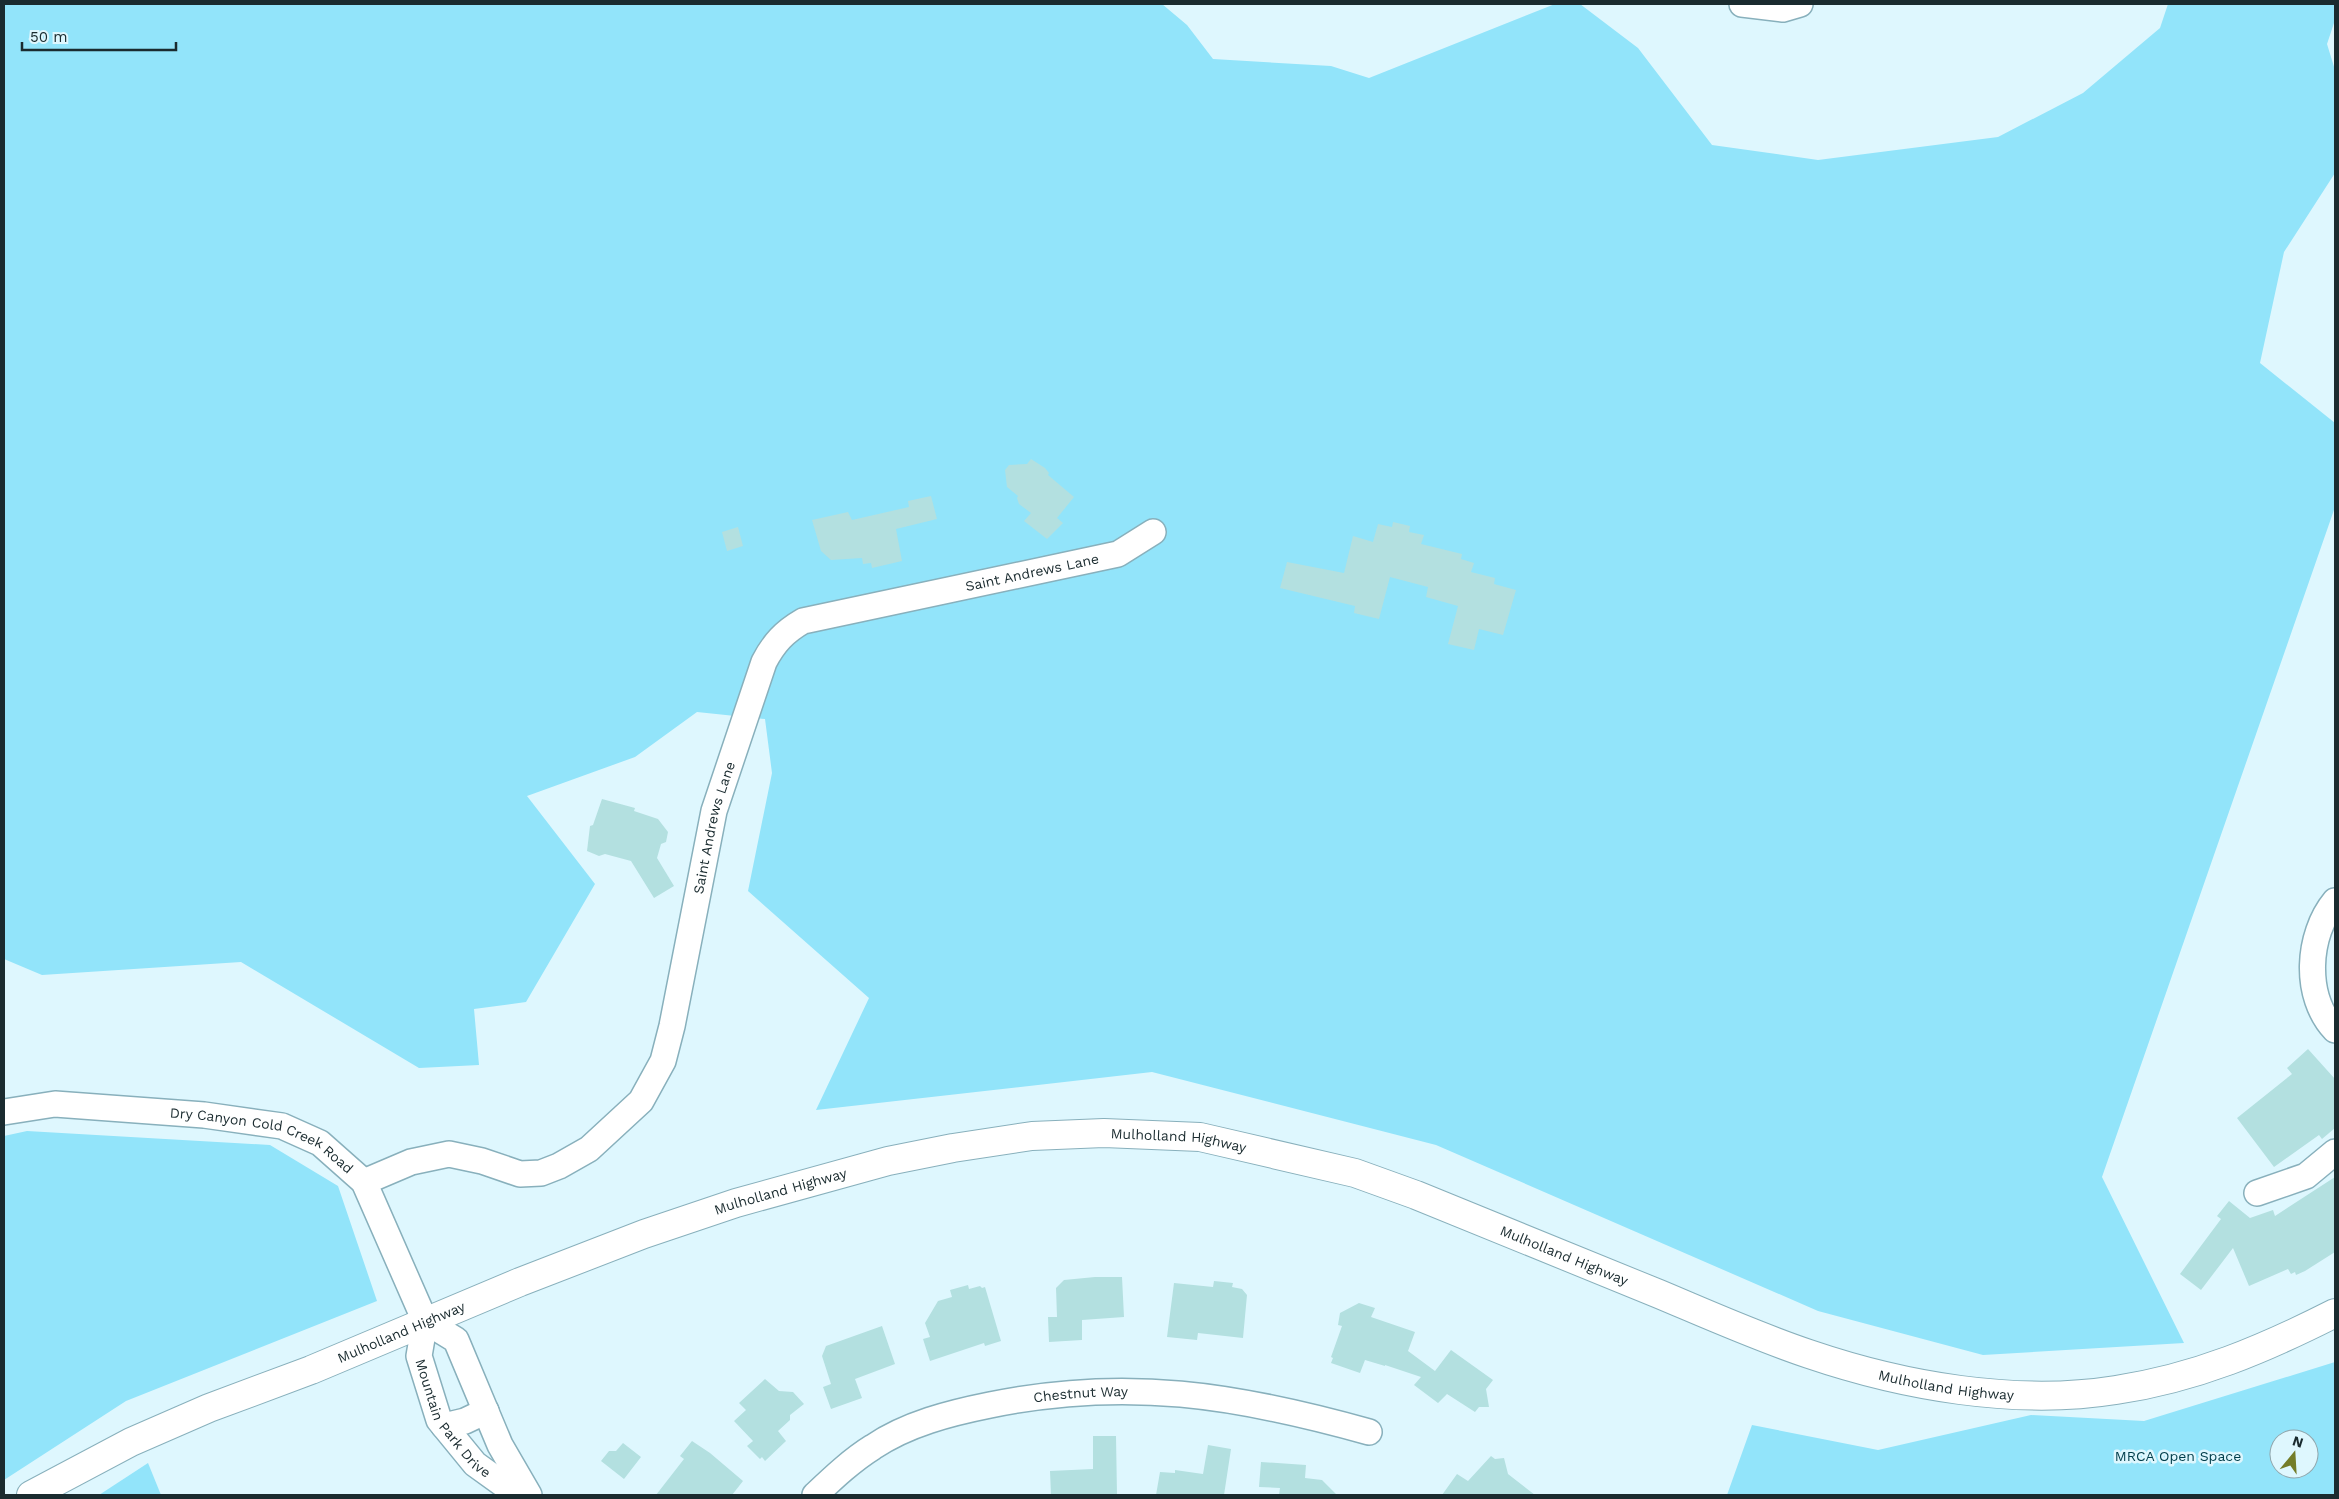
<svg xmlns="http://www.w3.org/2000/svg" width="2339" height="1499" font-family="'Work Sans',sans-serif">
<style>
.green{fill:#92e4fa;fill-rule:evenodd}
.building{fill:#b3e0e0}
.lines{fill:none;stroke-linecap:round;stroke-linejoin:round}
.minor-casing{stroke:#88b0bc;stroke-width:28}
.major-casing{stroke:#88b0bc;stroke-width:30}
.minor{stroke:#fff;stroke-width:25}
.major{stroke:#fff;stroke-width:28}
.labels{text-anchor:middle;stroke-width:5;stroke-linejoin:round;paint-order:stroke}
.street-label{font-size:14px;fill:#1a2b2f;stroke:#def7fe}
.park-label{font-size:14px;fill:#003d4a;stroke:#def7fe}
</style>
<rect width="100%" height="100%" fill="#def7fe"/>
<!-- green -->
<g class="green">
<polygon points="4,4 1162,4 1187,25 1213,59 1331,66 1369,78 1555,4 1580,4 1638,48 1712,145 1818,160 1998,137 2083,93 2160,28 2168,4 2335,4 2335,20 2327,44 2335,70 2335,173 2284,252 2260,363 2335,423 2335,507 2102,1177 2184,1343 1983,1355 1818,1311 1436,1145 1152,1072 816,1110 869,998 748,891 772,773 765,719 697,712 635,757 527,796 595,884 526,1002 474,1009 479,1065 419,1068 241,962 42,975 4,959"/>
<polygon points="27,1131 270,1145 338,1186 377,1301 126,1401 4,1480 4,1136"/>
<path d="M2335 1362V1495H1727L1752 1425 1878 1450 2031 1415 2144 1421ZM2279 1439H2309V1469H2279Z"/>
<polygon points="148,1463 161,1495 99,1495"/>
</g>
<!-- building -->
<g class="building">
<polygon points="1031,459 1045,468 1049,473 1048,475 1074,497 1057,518 1063,523 1047,539 1024,521 1031,513 1019,504 1017,498 1018,496 1007,487 1005,470 1009,465 1027,464"/>
<polygon points="931,496 937,519 896,529 902,561 872,568 871,563 863,564 862,558 831,560 821,551 812,520 848,512 852,520 909,507 908,501"/>
<polygon points="1393,522 1410,526 1409,532 1424,535 1421,544 1462,554 1461,559 1474,563 1471,572 1495,578 1494,584 1516,590 1503,635 1479,629 1474,650 1448,644 1458,606 1426,597 1428,587 1390,577 1379,619 1354,613 1355,606 1280,588 1287,562 1344,573 1353,536 1373,542 1378,524 1392,527"/>
<polygon points="738,527 743,546 727,551 722,532"/>
<polygon points="602,799 635,808 634,811 658,819 668,832 666,842 661,844 657,858 674,886 654,898 631,861 605,854 599,856 587,851 590,826 593,825"/>
<polygon points="2308,1049 2335,1079 2335,1128 2322,1139 2319,1135 2274,1167 2237,1118 2292,1074 2287,1068"/>
<polygon points="2335,1177 2335,1252 2305,1271 2296,1275 2295,1272 2291,1274 2288,1269 2249,1286 2233,1248 2201,1290 2180,1274 2221,1219 2217,1216 2229,1201 2250,1218 2273,1210 2275,1216"/>
<polygon points="1095,1277 1122,1277 1124,1317 1082,1320 1082,1340 1049,1342 1048,1317 1057,1317 1056,1288 1064,1280"/>
<polygon points="1214,1281 1233,1283 1232,1287 1242,1289 1247,1295 1243,1338 1198,1333 1197,1340 1167,1337 1174,1283 1213,1287"/>
<polygon points="968,1285 969,1289 980,1286 982,1288 985,1287 1001,1341 985,1346 984,1343 930,1361 923,1339 930,1337 925,1323 938,1301 952,1297 950,1290"/>
<polygon points="1359,1303 1375,1308 1371,1317 1415,1332 1408,1351 1435,1371 1451,1350 1493,1380 1486,1389 1489,1407 1479,1407 1475,1412 1447,1394 1438,1403 1414,1385 1421,1377 1385,1365 1385,1366 1365,1360 1360,1373 1331,1363 1333,1358 1331,1357 1342,1326 1338,1325 1340,1313"/>
<polygon points="882,1326 895,1364 855,1379 862,1398 831,1409 823,1387 831,1384 822,1356 826,1346"/>
<polygon points="765,1379 779,1391 793,1392 804,1404 790,1415 790,1420 778,1431 786,1441 765,1461 762,1457 760,1459 747,1446 753,1441 734,1421 746,1410 739,1403"/>
<polygon points="1093,1436 1116,1436 1117,1495 1051,1495 1050,1471 1093,1469"/>
<polygon points="692,1441 710,1453 743,1481 732,1495 656,1495 684,1459 680,1456"/>
<polygon points="623,1443 641,1457 624,1479 601,1461 609,1451 616,1451"/>
<polygon points="1208,1445 1231,1449 1224,1495 1156,1495 1160,1472 1175,1473 1175,1470 1203,1474"/>
<polygon points="1491,1456 1495,1459 1504,1458 1508,1474 1535,1495 1442,1495 1457,1474 1468,1481"/>
<polygon points="1261,1462 1306,1465 1305,1478 1322,1480 1337,1495 1279,1495 1280,1488 1259,1487"/>
</g>
<g class="lines">
<defs>
<g id="minor">
<polyline points="1742,4 1783,9 1800,4"/>
<path d="M2335 901C2307 935 2303 996 2335 1030"/>
<path id="s1" d="M4 1112 55 1104 204 1115 282 1126 320 1143 364 1182 425 1321"/>
<path id="s2" d="M364 1182 411 1162 449 1154 482 1161 520 1174 541 1173 559 1166 589 1149 641 1101 663 1061 672 1026 714 811 764 662C774 643 784 632 803 621L1118 554 1153 532"/>
<polyline points="2257,1193 2306,1176 2335,1152"/>
<path id="s3" d="M425 1321 419 1356 439 1420 475 1464 518 1495"/>
<polyline points="425,1321 456,1340 500,1445 529,1495"/>
<polyline points="444,1426 465,1421 486,1411"/>
<path id="s4" d="M815 1495C833 1478 852 1460 873 1447 907 1424 950 1413 990 1405 1126 1377 1237 1395 1369 1432"/>
</g>
<g id="major">
<path id="s5" d="M31 1495 131 1442 209 1408 311 1370 520 1282 644 1234 736 1203 888 1161 953 1148 1032 1136 1104 1133 1200 1137 1355 1173 1416 1195C1497 1228 1578 1261 1659 1294 1709 1315 1758 1337 1809 1354 1903 1386 2016 1406 2116 1390 2196 1378 2264 1349 2335 1313"/>
</g>
</defs>
<!-- minor casing -->
<use href="#minor" class="minor-casing"/>
<!-- major casing -->
<use href="#major" class="major-casing"/>
<!-- minor -->
<use href="#minor" class="minor"/>
<!-- major -->
<use href="#major" class="major"/>
</g>
<g class="labels">
<!-- street labels -->
<g class="street-label">
<text dy="5" stroke="none"><textPath href="#s2" startOffset="1059">Saint Andrews Lane</textPath></text>
<text dy="5" stroke="none"><textPath href="#s2" startOffset="594">Saint Andrews Lane</textPath></text>
<text dy="5" stroke="none"><textPath href="#s5" startOffset="1215">Mulholland Highway</textPath></text>
<text dy="5" stroke="none"><textPath href="#s1" startOffset="265">Dry Canyon Cold Creek Road</textPath></text>
<text dy="5" stroke="none"><textPath href="#s5" startOffset="810">Mulholland Highway</textPath></text>
<text dy="5" stroke="none"><textPath href="#s5" startOffset="1620">Mulholland Highway</textPath></text>
<text dy="5" stroke="none"><textPath href="#s5" startOffset="405">Mulholland Highway</textPath></text>
<text dy="5" stroke="none"><textPath href="#s5" startOffset="2025">Mulholland Highway</textPath></text>
<text dy="5" stroke="none"><textPath href="#s4" startOffset="292">Chestnut Way</textPath></text>
<text dy="5" stroke="none"><textPath href="#s3" startOffset="108">Mountain Park Drive</textPath></text>
</g>
<!-- park labels -->
<g class="park-label">
<text x="2178" y="1461">MRCA Open Space</text>
</g>
</g>
<!-- border -->
<rect width="2339" height="1499" fill="none" stroke="#1a2b2f" stroke-width="10"/>
<!-- north arrow -->
<g transform="translate(2294 1454) rotate(18)"><circle r="24" fill="#def7fe" stroke="#90a5ab"/>
<path d="M0-4L9 19L0 12L-9 19Z" fill="#747d29"/>
<text y="-8" font-size="14" font-weight="bold" text-anchor="middle" fill="#1a2b2f">N</text>
</g>
<!-- scale -->
<path d="M22 42v8h154v-8" fill="none" stroke="#1a2b2f" stroke-width="2.5"/>
<text x="30" y="42" font-size="15" fill="#1a2b2f" stroke="#def7fe" stroke-width="4" paint-order="stroke">50 m</text>
</svg>
